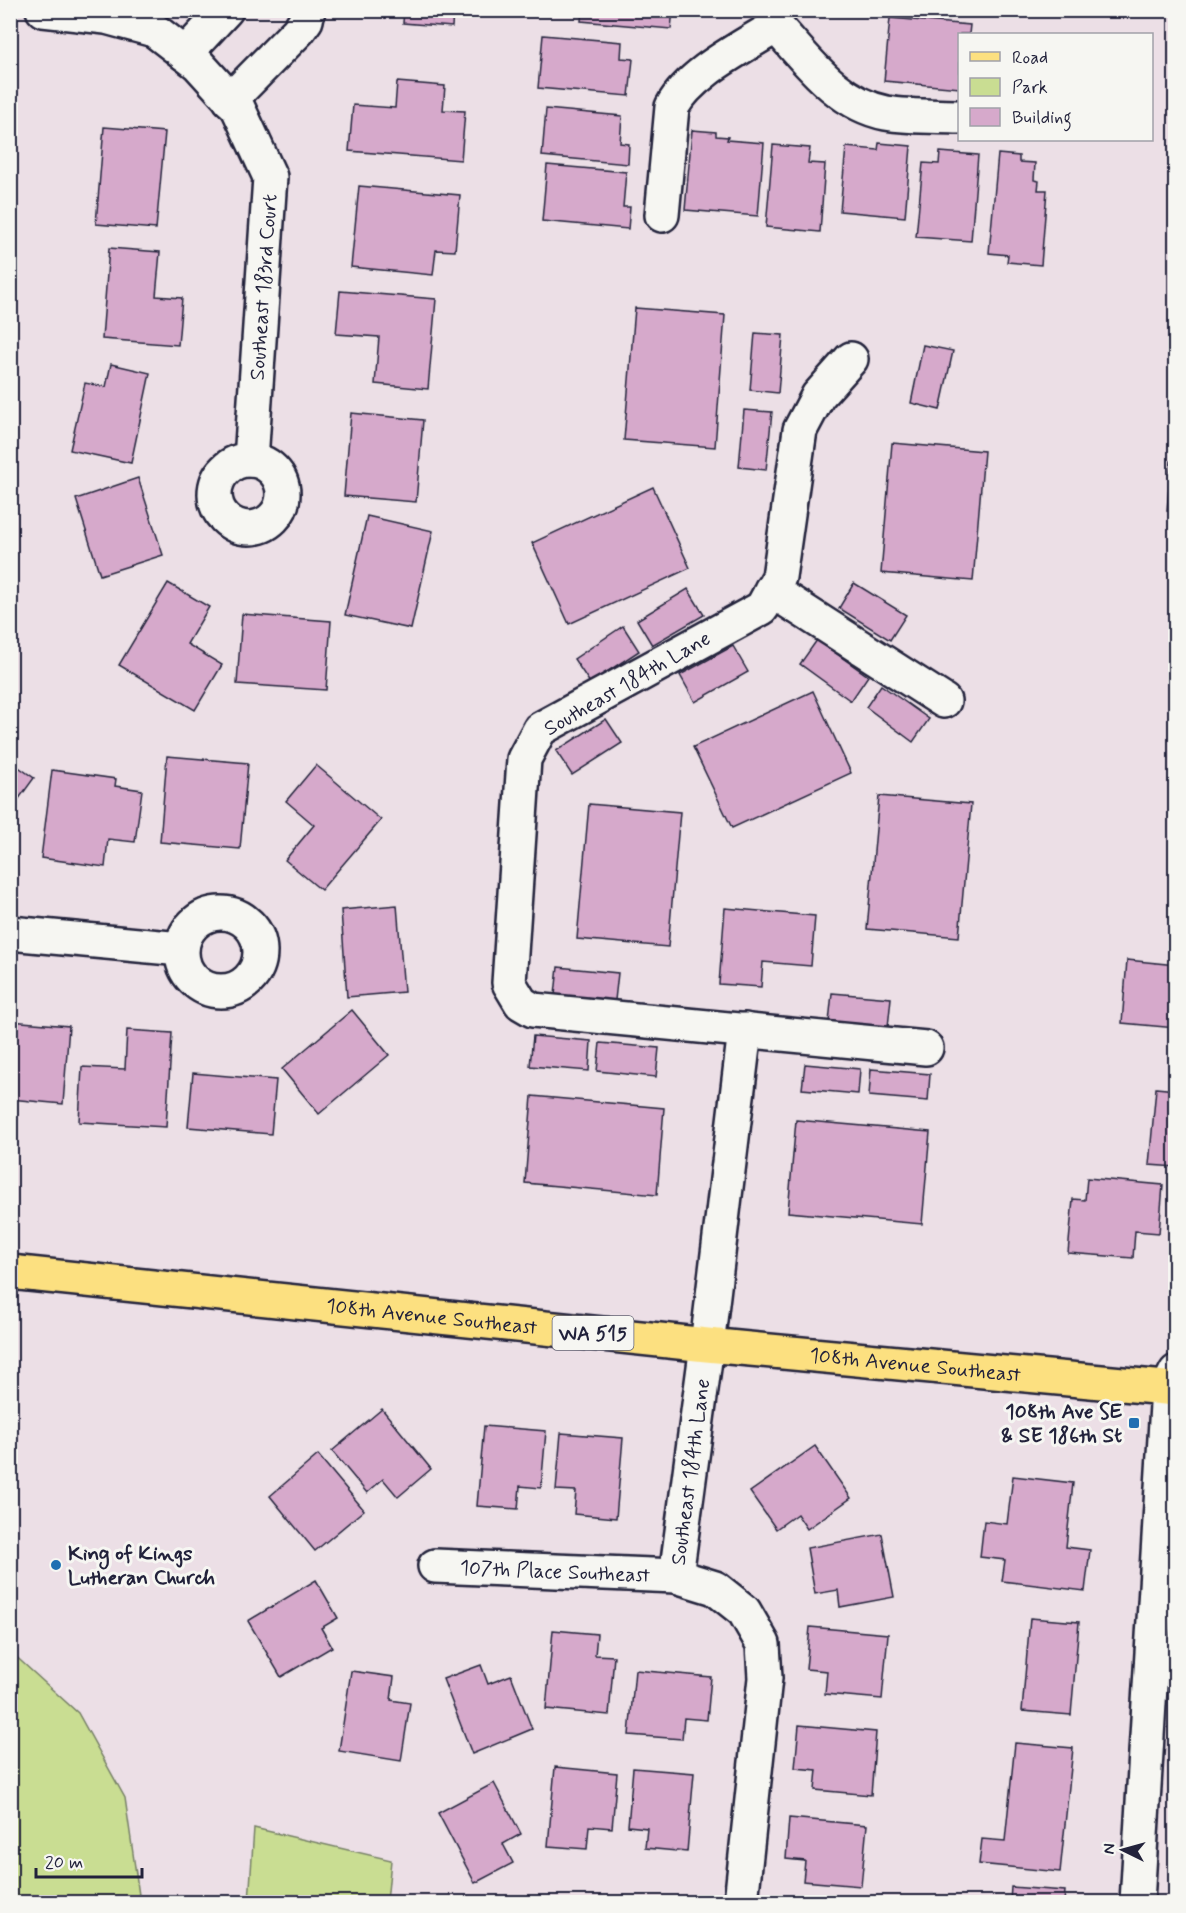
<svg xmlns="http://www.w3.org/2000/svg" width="1186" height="1913" font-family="Mynerve,sans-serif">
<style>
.green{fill:#c9dd92;stroke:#768066;stroke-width:1.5}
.building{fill:#d6a9cb;stroke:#22223b;stroke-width:1.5}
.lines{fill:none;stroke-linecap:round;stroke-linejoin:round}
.minor-casing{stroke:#22223b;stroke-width:38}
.major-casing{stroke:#22223b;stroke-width:38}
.minor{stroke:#f6f6f2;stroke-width:33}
.major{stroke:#fce080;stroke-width:33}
.poi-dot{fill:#1f6fb2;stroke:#f6f6f2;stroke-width:2}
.labels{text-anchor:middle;stroke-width:6;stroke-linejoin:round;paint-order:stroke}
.shield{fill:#f6f6f2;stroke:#626272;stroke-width:1.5}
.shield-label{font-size:20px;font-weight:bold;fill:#22223b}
.street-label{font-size:21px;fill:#22223b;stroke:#f6f6f2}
.poi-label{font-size:21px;font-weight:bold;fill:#22223b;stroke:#f6f6f2;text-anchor:end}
</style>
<rect width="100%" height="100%" fill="#ecdfe6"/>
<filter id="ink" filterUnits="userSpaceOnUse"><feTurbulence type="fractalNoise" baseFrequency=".0167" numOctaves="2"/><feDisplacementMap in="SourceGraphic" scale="12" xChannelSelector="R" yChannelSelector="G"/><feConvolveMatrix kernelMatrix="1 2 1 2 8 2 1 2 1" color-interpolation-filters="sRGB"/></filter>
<g filter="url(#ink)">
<!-- green -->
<g class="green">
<polygon points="11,1652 78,1713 125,1798 140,1902 11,1902"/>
<polygon points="254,1828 391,1860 387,1902 249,1902"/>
</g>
<!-- building -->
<g class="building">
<polygon points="404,10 453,10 452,27 403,23"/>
<polygon points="582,10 673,10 671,29 581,21"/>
<polygon points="919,10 979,10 978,16"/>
<polygon points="890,18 970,25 969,34 960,34 960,88 884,81"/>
<polygon points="543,35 622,42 621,58 633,59 629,96 538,88"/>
<polygon points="397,82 445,86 443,110 465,111 461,160 349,151 353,105 395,108"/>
<polygon points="546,109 622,116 620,143 629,144 628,164 542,156"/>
<polygon points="104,127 165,132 156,229 96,224"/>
<polygon points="692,130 716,132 716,136 728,137 727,140 764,143 758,216 685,210"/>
<polygon points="879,143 911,146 905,217 840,211 846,147 878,150"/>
<polygon points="773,145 810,148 808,163 825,164 820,232 766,227"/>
<polygon points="940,152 978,155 971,241 916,237 923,163 939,164"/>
<polygon points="998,154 1019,156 1019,162 1035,163 1034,180 1039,181 1038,190 1047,190 1041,265 1007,262 1008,255 989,253"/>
<polygon points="547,165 626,172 623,207 630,207 628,229 542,221"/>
<polygon points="359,186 460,195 455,251 436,250 433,275 351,267"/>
<polygon points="109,248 160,252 156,296 182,298 178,345 102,339"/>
<polygon points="340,291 436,299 428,389 375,384 379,337 336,334"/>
<polygon points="635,308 725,315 715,447 624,440"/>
<polygon points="755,333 783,335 778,393 750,390"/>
<polygon points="923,345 953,351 940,410 911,403"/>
<polygon points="111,364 150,373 131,463 70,450 85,383 106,387"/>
<polygon points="744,410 772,412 766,470 739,467"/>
<polygon points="351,413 423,420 416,502 344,496"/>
<polygon points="892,443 984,451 973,581 881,573"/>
<polygon points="1171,461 1176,461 1176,512 1167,511"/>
<polygon points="138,478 163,555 100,575 76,499"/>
<polygon points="653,487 690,568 569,624 532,543"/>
<polygon points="367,516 433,531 411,629 345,615"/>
<polygon points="168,583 209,607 187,644 222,665 195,710 119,665"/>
<polygon points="854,583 906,615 890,640 839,608"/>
<polygon points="688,589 704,615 652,645 637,620"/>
<polygon points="242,614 331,621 326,690 237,684"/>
<polygon points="623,626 639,651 590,683 574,659"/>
<polygon points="817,640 868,676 851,701 800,664"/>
<polygon points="733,646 748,672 695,702 680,675"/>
<polygon points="881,685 929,719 913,742 866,707"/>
<polygon points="813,691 851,773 732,828 693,747"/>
<polygon points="606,719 622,743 572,775 556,751"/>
<polygon points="167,756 248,763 240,849 160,842"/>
<polygon points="10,761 34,778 10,811"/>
<polygon points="316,765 381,820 321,890 285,860 314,825 286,801"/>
<polygon points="52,770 116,779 115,786 142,790 135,842 108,839 105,867 41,858"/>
<polygon points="879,796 971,804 959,937 867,929"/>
<polygon points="589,804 680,812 668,947 577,939"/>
<polygon points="397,905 404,992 347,997 341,910"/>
<polygon points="725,908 815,916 811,966 763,962 761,987 719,984"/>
<polygon points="1127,960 1176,965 1176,1028 1122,1023"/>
<polygon points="558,967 618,973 615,1000 555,995"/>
<polygon points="832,993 891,998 888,1027 829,1022"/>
<polygon points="352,1010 389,1055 319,1114 282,1069"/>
<polygon points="10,1021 69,1026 63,1104 10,1099"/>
<polygon points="127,1030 172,1033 166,1127 79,1122 82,1067 125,1069"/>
<polygon points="533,1036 591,1041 589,1071 530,1066"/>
<polygon points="600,1043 659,1048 656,1077 597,1071"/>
<polygon points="805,1064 860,1069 858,1094 802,1089"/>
<polygon points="871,1069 930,1074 928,1101 869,1096"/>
<polygon points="193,1073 276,1080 271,1134 188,1127"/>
<polygon points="1156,1088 1176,1090 1176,1167 1149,1165"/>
<polygon points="532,1096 664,1108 657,1195 525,1183"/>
<polygon points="796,1120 930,1132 922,1224 788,1212"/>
<polygon points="1087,1178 1163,1185 1159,1233 1135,1231 1133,1258 1068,1253 1073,1199 1085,1200"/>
<polygon points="382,1409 431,1469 398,1497 383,1479 367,1493 332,1451"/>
<polygon points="484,1426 546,1431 541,1488 520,1486 518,1509 477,1506"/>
<polygon points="561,1433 623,1438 616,1518 574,1514 576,1491 556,1490"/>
<polygon points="815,1446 851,1498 807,1529 797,1514 776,1529 750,1492"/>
<polygon points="318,1455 364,1510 315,1551 270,1496"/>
<polygon points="1013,1476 1073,1483 1066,1547 1090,1550 1085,1591 1002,1581 1005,1560 980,1557 984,1521 1007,1524"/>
<polygon points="882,1534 894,1597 840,1607 838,1590 815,1594 807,1548"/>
<polygon points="316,1580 338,1618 321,1628 332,1647 281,1677 248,1621"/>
<polygon points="1030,1618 1079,1622 1071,1715 1022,1711"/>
<polygon points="810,1627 888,1634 882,1699 825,1694 827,1671 806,1669"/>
<polygon points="553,1630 597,1634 595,1655 614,1656 609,1715 546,1709"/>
<polygon points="481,1665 488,1684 511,1675 532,1729 472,1754 443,1679"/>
<polygon points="635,1670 711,1677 707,1720 684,1718 682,1739 629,1735"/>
<polygon points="351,1671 394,1677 391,1700 410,1703 401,1761 339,1751"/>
<polygon points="799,1725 876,1732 871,1795 815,1790 817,1770 795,1768"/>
<polygon points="1015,1743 1073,1748 1060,1872 979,1864 982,1839 1005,1841"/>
<polygon points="555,1767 617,1773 612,1828 589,1826 587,1849 548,1846"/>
<polygon points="633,1768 694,1773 687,1852 645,1848 647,1828 628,1826"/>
<polygon points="494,1783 521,1834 503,1844 513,1863 475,1883 438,1813"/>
<polygon points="789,1818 867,1825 861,1886 803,1881 805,1861 786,1859"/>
<polygon points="1011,1887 1065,1891 1064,1902 1010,1902"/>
</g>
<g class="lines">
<defs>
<g id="minor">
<polyline points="43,10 106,17 154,30 198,64 238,108 270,177 251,460"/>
<polyline points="185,54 226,10"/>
<polyline points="230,100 298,31 306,20 308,10"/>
<path d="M662 215 672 107C691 72 742 48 776 26 806 59 838 104 886 113 909 117 936 116 960 117"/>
<polyline points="851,359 818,396 800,430 779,577 762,608 540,729 524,759 509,983 521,1003 533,1010 926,1048"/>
<circle cx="249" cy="494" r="34"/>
<polyline points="771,590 944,701"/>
<circle cx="221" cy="952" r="39"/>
<polyline points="10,933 181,949"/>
<path id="s1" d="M435 1566 676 1576 715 1588 744 1611 763 1644 765 1678 741 1902"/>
<path id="s2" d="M676 1576 707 1345 745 1030"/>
<polyline points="1137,1902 1168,1388 1176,1372"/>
</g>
<g id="major">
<path id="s3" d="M10 1272 707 1345 1176 1389"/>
</g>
</defs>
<!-- minor casing -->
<use href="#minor" class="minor-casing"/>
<!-- major casing -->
<use href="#major" class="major-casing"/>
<!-- minor -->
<use href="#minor" class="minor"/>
<!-- major -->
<use href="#major" class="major"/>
</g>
</g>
<!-- markers -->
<g class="poi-dot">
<rect x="1128" y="1417" width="12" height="12" rx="3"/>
<circle cx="56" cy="1565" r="6"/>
</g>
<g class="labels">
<!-- shield labels -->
<rect class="shield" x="552.5" y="1316" width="81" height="34" rx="4.5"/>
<g class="shield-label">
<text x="593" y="1340">WA 515</text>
</g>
<!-- street labels -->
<g class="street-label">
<text transform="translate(263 287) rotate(-86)" y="7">Southeast 183rd Court</text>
<text transform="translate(627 683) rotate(-30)" y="7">Southeast 184th Lane</text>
<text dy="7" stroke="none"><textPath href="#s3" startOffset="424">108th Avenue Southeast</textPath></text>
<text dy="7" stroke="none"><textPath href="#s3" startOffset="910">108th Avenue Southeast</textPath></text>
<text dy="7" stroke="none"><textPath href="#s2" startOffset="105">Southeast 184th Lane</textPath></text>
<text dy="7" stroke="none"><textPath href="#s1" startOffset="120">107th Place Southeast</textPath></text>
</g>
<!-- poi labels -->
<g class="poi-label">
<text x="1122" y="1418">108th Ave SE<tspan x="1122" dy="24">&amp; SE 186th St</tspan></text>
<text x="68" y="1560" text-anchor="start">King of Kings<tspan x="68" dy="24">Lutheran Church</tspan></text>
</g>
</g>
<!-- margin -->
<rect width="1186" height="1913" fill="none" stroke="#f6f6f2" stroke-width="36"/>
<rect x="18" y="18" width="1150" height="1877" fill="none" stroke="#22223b" stroke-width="2" filter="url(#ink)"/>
<!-- legend -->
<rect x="958" y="33" width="195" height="108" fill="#f6f6f2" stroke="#a1a1a9" stroke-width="1.5"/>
<rect x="970" y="52" width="30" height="9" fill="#fce080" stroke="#a1a1a9" stroke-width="1.5"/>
<text x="1012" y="63" font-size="18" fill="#22223b">Road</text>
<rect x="970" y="78" width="30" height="18" fill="#c9dd92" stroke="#a1a1a9" stroke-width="1.5"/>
<text x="1012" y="93" font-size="18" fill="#22223b">Park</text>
<rect x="970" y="108" width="30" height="18" fill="#d6a9cb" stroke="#a1a1a9" stroke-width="1.5"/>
<text x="1012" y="123" font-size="18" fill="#22223b">Building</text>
<!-- north arrow -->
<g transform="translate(1123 1850) rotate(275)" stroke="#f6f6f2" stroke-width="4.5" paint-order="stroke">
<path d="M0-4.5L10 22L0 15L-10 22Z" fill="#22223b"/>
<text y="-9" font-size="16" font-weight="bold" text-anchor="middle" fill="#22223b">N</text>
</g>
<!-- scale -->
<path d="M36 1868v9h106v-9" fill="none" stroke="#22223b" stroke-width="3"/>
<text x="45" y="1868" font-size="18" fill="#22223b" stroke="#f6f6f2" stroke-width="4.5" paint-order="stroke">20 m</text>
</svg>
